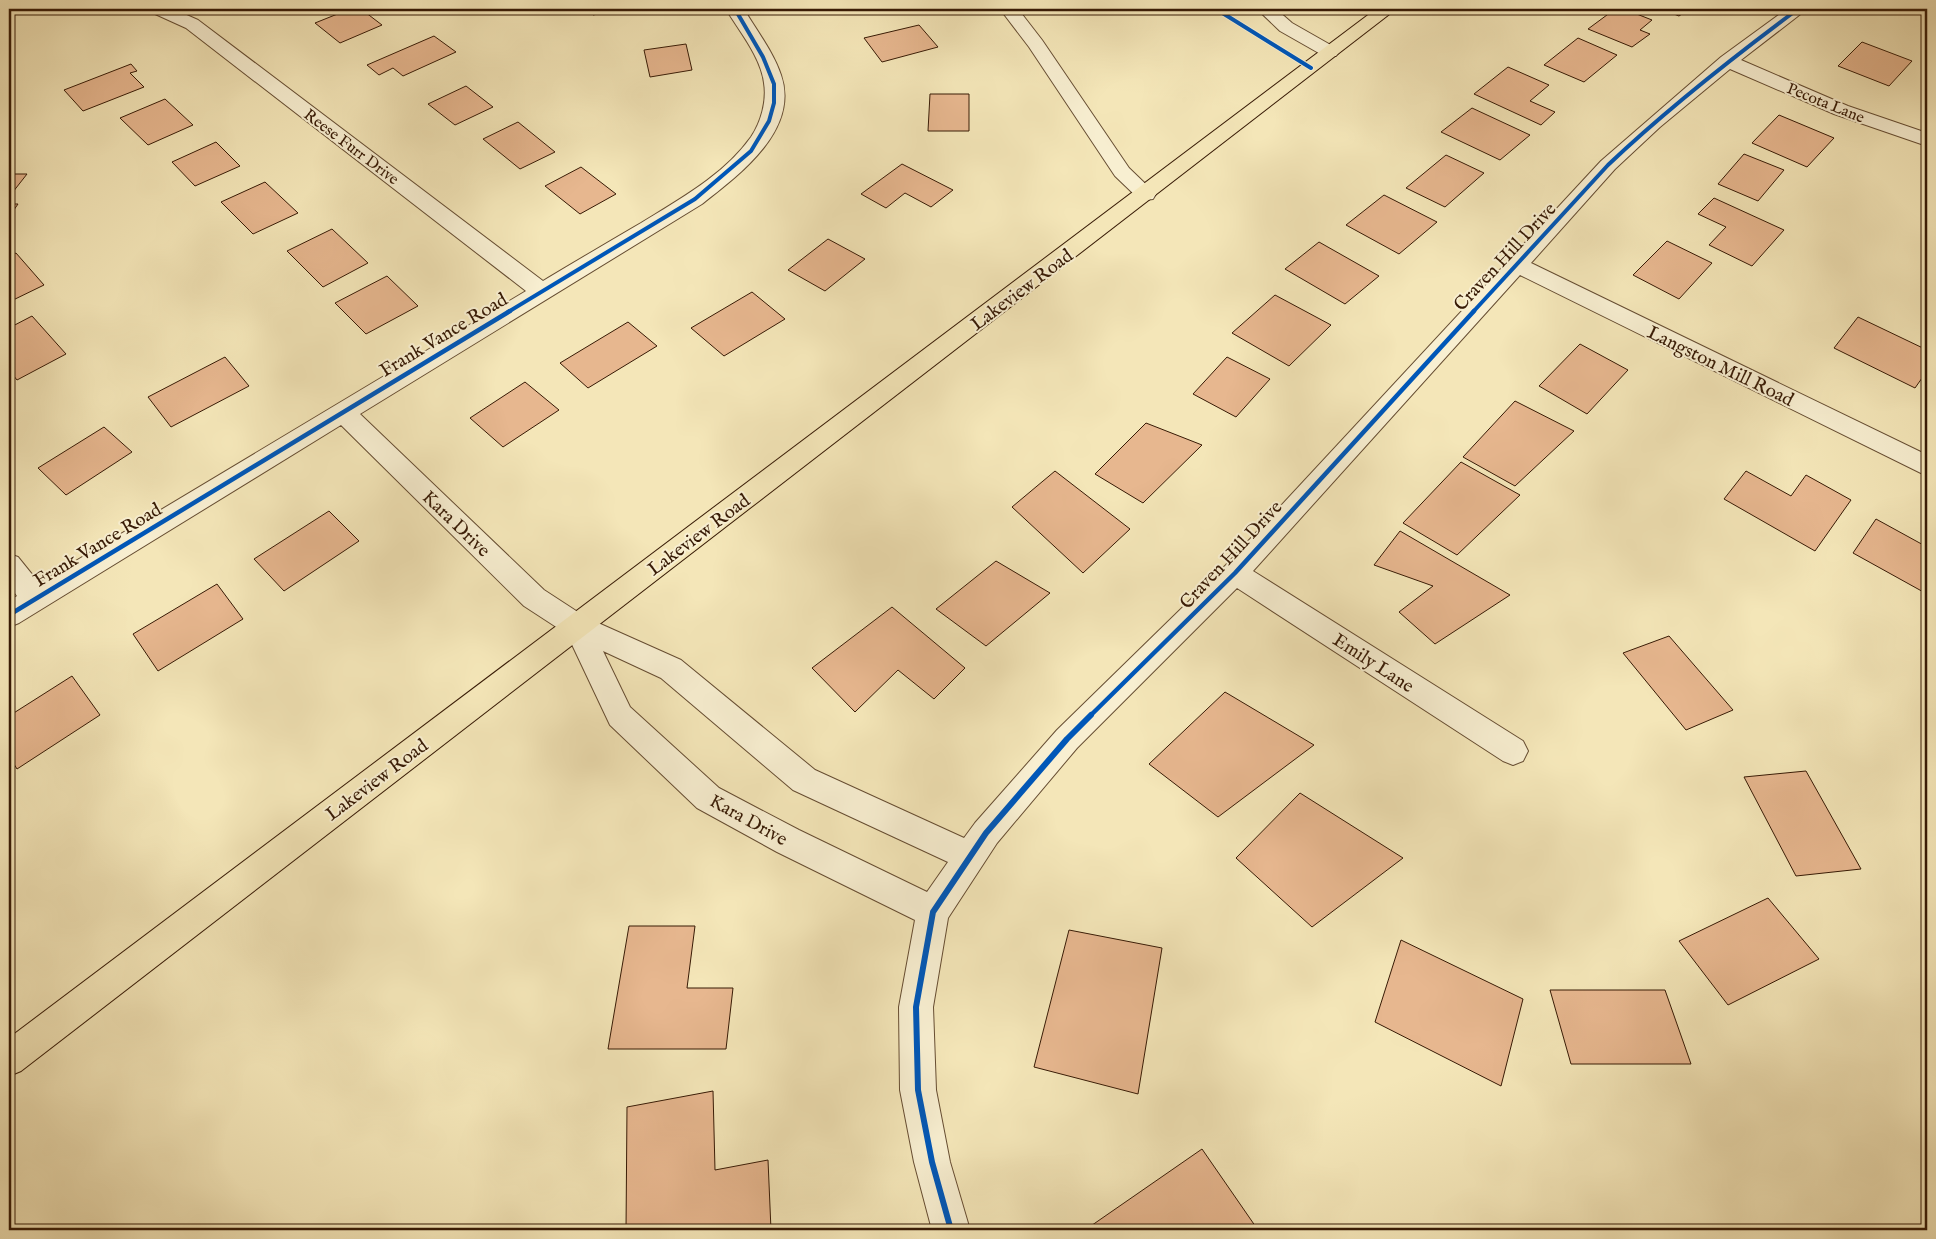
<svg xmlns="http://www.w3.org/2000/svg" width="1936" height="1239" font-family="'IM FELL English',serif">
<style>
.building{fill:#e7b78f;stroke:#371a05}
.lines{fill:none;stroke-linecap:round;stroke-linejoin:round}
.minor-casing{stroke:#664d32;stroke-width:2}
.major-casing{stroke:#371a05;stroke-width:2}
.minor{fill:#f8efd1;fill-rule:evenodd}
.major{fill:#f4e6b8;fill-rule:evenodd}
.cycleway-far2-casing{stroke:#f8efd1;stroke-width:6}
.cycleway-far1-casing{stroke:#f8efd1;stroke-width:8}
.cycleway-casing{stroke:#f8efd1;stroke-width:9}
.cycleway-far2{stroke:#0057b8;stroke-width:4}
.cycleway-far1{stroke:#0057b8;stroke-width:4.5}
.cycleway{stroke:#0057b8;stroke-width:6}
.labels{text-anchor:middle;stroke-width:4;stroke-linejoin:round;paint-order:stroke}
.far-street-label{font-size:16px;fill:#371a05;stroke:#f8efd1}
.street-label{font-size:19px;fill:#371a05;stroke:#f8efd1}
</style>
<rect width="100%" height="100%" fill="#f4e6b8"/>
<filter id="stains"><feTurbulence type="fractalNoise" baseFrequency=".004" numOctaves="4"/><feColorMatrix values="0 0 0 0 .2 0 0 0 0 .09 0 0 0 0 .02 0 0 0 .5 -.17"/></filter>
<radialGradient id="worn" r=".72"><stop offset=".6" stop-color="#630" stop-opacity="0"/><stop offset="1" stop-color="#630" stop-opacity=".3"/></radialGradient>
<!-- building -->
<g class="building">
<polygon points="350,9 361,9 382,25 340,43 315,23"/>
<polygon points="590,9 621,9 593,15"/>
<polygon points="1615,9 1624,9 1652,20 1640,30 1650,34 1632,47 1588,29"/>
<polygon points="1661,9 1689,9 1679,16"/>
<polygon points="919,25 938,47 882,62 864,38"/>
<polygon points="434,36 456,52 403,76 393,68 379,75 367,65"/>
<polygon points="1578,38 1617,55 1584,82 1544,65"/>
<polygon points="1862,42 1912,61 1889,86 1838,66"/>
<polygon points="686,44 692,70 650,77 644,50"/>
<polygon points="131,64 137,71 130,73 144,87 83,111 64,90"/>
<polygon points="1508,67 1549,85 1530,101 1555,112 1541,125 1474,94"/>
<polygon points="466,86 493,107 455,125 428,104"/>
<polygon points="930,94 969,94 969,131 928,131"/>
<polygon points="165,99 193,125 148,145 120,118"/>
<polygon points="1472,108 1530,135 1500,160 1441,132"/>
<polygon points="1779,115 1834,138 1807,167 1752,143"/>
<polygon points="518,122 555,152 520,169 483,139"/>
<polygon points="216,142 240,166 195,186 172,162"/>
<polygon points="1744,154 1784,170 1758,201 1718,184"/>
<polygon points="1446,155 1484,173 1445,207 1406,188"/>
<polygon points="902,164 953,190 931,207 905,193 886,208 861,194"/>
<polygon points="581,167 616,194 580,214 545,186"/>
<polygon points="9,174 27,174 9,197"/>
<polygon points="265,182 298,213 253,234 221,202"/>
<polygon points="1384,195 1437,222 1399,254 1346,225"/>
<polygon points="1714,198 1784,230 1752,266 1709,245 1726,227 1698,214"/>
<polygon points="9,204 18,204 9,217"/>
<polygon points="332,229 368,263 323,287 287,251"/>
<polygon points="828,239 865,259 825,291 788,270"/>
<polygon points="1667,241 1712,263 1679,299 1633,275"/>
<polygon points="1319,242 1379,276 1345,304 1285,269"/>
<polygon points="16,253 44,285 9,302 9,256"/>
<polygon points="387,276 418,306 366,334 335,303"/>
<polygon points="752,292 785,319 724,356 691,328"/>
<polygon points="1275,295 1331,325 1289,366 1232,333"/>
<polygon points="32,316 66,354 17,380 9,370 9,328"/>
<polygon points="1858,317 1927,350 1927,371 1915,388 1834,348"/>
<polygon points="628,322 657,346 588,388 560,363"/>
<polygon points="1580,344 1628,370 1587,414 1539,386"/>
<polygon points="225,357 249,386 171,427 148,397"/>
<polygon points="1227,357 1270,379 1236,417 1193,394"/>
<polygon points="525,382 559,410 503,447 470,418"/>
<polygon points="1515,401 1574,431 1515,486 1463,457"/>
<polygon points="1146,423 1202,445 1143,503 1095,474"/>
<polygon points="104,427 132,452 66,495 38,468"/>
<polygon points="1461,462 1520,495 1457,555 1403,523"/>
<polygon points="1055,471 1130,529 1083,573 1012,507"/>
<polygon points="1746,471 1791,496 1806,475 1851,500 1815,551 1724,499"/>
<polygon points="329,511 359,541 284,591 254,559"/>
<polygon points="1876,519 1927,547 1927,594 1853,553"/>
<polygon points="1400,531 1510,595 1435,644 1399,612 1433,586 1374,565"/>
<polygon points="996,561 1050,593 986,646 936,609"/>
<polygon points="217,584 243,619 158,671 133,634"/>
<polygon points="892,607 965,668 934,699 898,670 855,712 812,668"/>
<polygon points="1669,636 1733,710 1686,730 1623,653"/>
<polygon points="72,676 100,715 17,769 9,756 9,716"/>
<polygon points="1225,692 1314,745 1218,817 1149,764"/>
<polygon points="1806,771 1861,869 1796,876 1744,777"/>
<polygon points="1300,793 1403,858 1312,927 1236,858"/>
<polygon points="1768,898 1819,959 1728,1005 1679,941"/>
<polygon points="629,926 695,926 687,988 733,988 726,1049 608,1049"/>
<polygon points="1069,930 1162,948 1138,1094 1034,1067"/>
<polygon points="1401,940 1523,999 1501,1086 1375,1022"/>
<polygon points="1550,990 1665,990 1691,1064 1571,1064"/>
<polygon points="713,1091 715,1170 768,1160 771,1230 626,1230 627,1107"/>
<polygon points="1202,1149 1258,1230 1085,1230"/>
</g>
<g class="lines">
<defs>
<g id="minor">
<path d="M150 9H173L198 20 543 281C575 262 608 242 641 223 680 199 724 175 751 137 761 122 767 101 764 83 761 57 739 31 726 9H744C756 30 773 51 781 75 800 130 739 175 702 204L360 414 544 590 587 618 681 660 815 770 964 838 975 823 1057 730 1226 565 1601 161 1721 57 1787 9H1807L1741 60 1848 106 1927 133V146L1834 114 1730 69 1660 127 1615 169 1531 263 1927 455V476L1520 275 1253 571 1523 741 1528 751 1523 761 1513 765 1503 761 1237 588 1077 748 997 843 948 918 933 1007 936 1090 950 1162 970 1230H932L914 1162 900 1090 899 1007 915 920 777 852 697 808 610 725 567 634 524 606 341 425 19 623 9 627V601L17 596 9 585V554L18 557 39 583 526 291 186 28 153 13ZM603 651 661 678 793 790 948 862 927 892 799 830 719 788 630 707Z"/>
<polygon points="1000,9 1018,9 1042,40 1129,168 1156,194 1153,199 1146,200 1139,199 1115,176 1029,47"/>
<polygon points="1257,9 1276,9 1292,23 1336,48 1339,52 1336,56 1324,56 1280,31"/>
</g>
<polygon id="major" points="1376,9 1396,9 21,1071 9,1076 9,1038"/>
</defs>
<!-- minor casing -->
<use href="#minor" class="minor-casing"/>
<!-- major casing -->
<use href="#major" class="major-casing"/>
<!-- minor -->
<use href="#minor" class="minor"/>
<!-- major -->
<use href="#major" class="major"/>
<defs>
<g id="cycleway-far2">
<polyline points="1216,9 1311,68"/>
<polyline points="508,312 695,199 751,151 769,121 774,103 774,84 763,57 735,9"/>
<path d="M1473 312 1608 165C1668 108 1732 58 1798 9"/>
</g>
<g id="cycleway-far1">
<polyline points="9,615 510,311"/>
<polyline points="1090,716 1235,573 1474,311"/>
</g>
<polyline id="cycleway" points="951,1230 932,1162 918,1090 916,1007 933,912 986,833 1067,739 1091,715"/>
</defs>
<!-- cycleway-far2 casing -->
<use href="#cycleway-far2" class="cycleway-far2-casing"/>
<!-- cycleway-far1 casing -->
<use href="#cycleway-far1" class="cycleway-far1-casing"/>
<!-- cycleway casing -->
<use href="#cycleway" class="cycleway-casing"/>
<!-- cycleway-far2 -->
<use href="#cycleway-far2" class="cycleway-far2"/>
<!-- cycleway-far1 -->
<use href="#cycleway-far1" class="cycleway-far1"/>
<!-- cycleway -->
<use href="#cycleway" class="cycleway"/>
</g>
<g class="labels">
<!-- far-street labels -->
<g class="far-street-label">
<text transform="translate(1826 102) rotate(22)" y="6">Pecota Lane</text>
<text transform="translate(352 146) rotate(37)" y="6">Reese Furr Drive</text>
</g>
<!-- street labels -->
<g class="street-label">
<text transform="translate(1504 256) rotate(-47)" y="7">Craven Hill Drive</text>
<text transform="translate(1021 289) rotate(-37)" y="7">Lakeview Road</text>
<text transform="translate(443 334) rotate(-31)" y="7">Frank Vance Road</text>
<text transform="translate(1721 365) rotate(26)" y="7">Langston Mill Road</text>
<text transform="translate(457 523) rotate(44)" y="7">Kara Drive</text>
<text transform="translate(698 534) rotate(-37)" y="7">Lakeview Road</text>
<text transform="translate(97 544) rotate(-31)" y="7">Frank Vance Road</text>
<text transform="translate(1230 554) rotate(-47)" y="7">Craven Hill Drive</text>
<text transform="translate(1374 662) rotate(33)" y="7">Emily Lane</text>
<text transform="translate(376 779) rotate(-37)" y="7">Lakeview Road</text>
<text transform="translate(749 819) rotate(29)" y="7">Kara Drive</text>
</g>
</g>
<!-- margin -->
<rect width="1936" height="1239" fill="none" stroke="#f4e6b8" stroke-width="30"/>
<rect x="10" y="10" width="1916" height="1219" fill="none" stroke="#371a05" stroke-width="2.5"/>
<rect x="15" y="15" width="1906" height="1209" fill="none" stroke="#371a05"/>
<rect width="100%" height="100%" filter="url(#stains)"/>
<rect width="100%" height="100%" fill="url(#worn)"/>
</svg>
